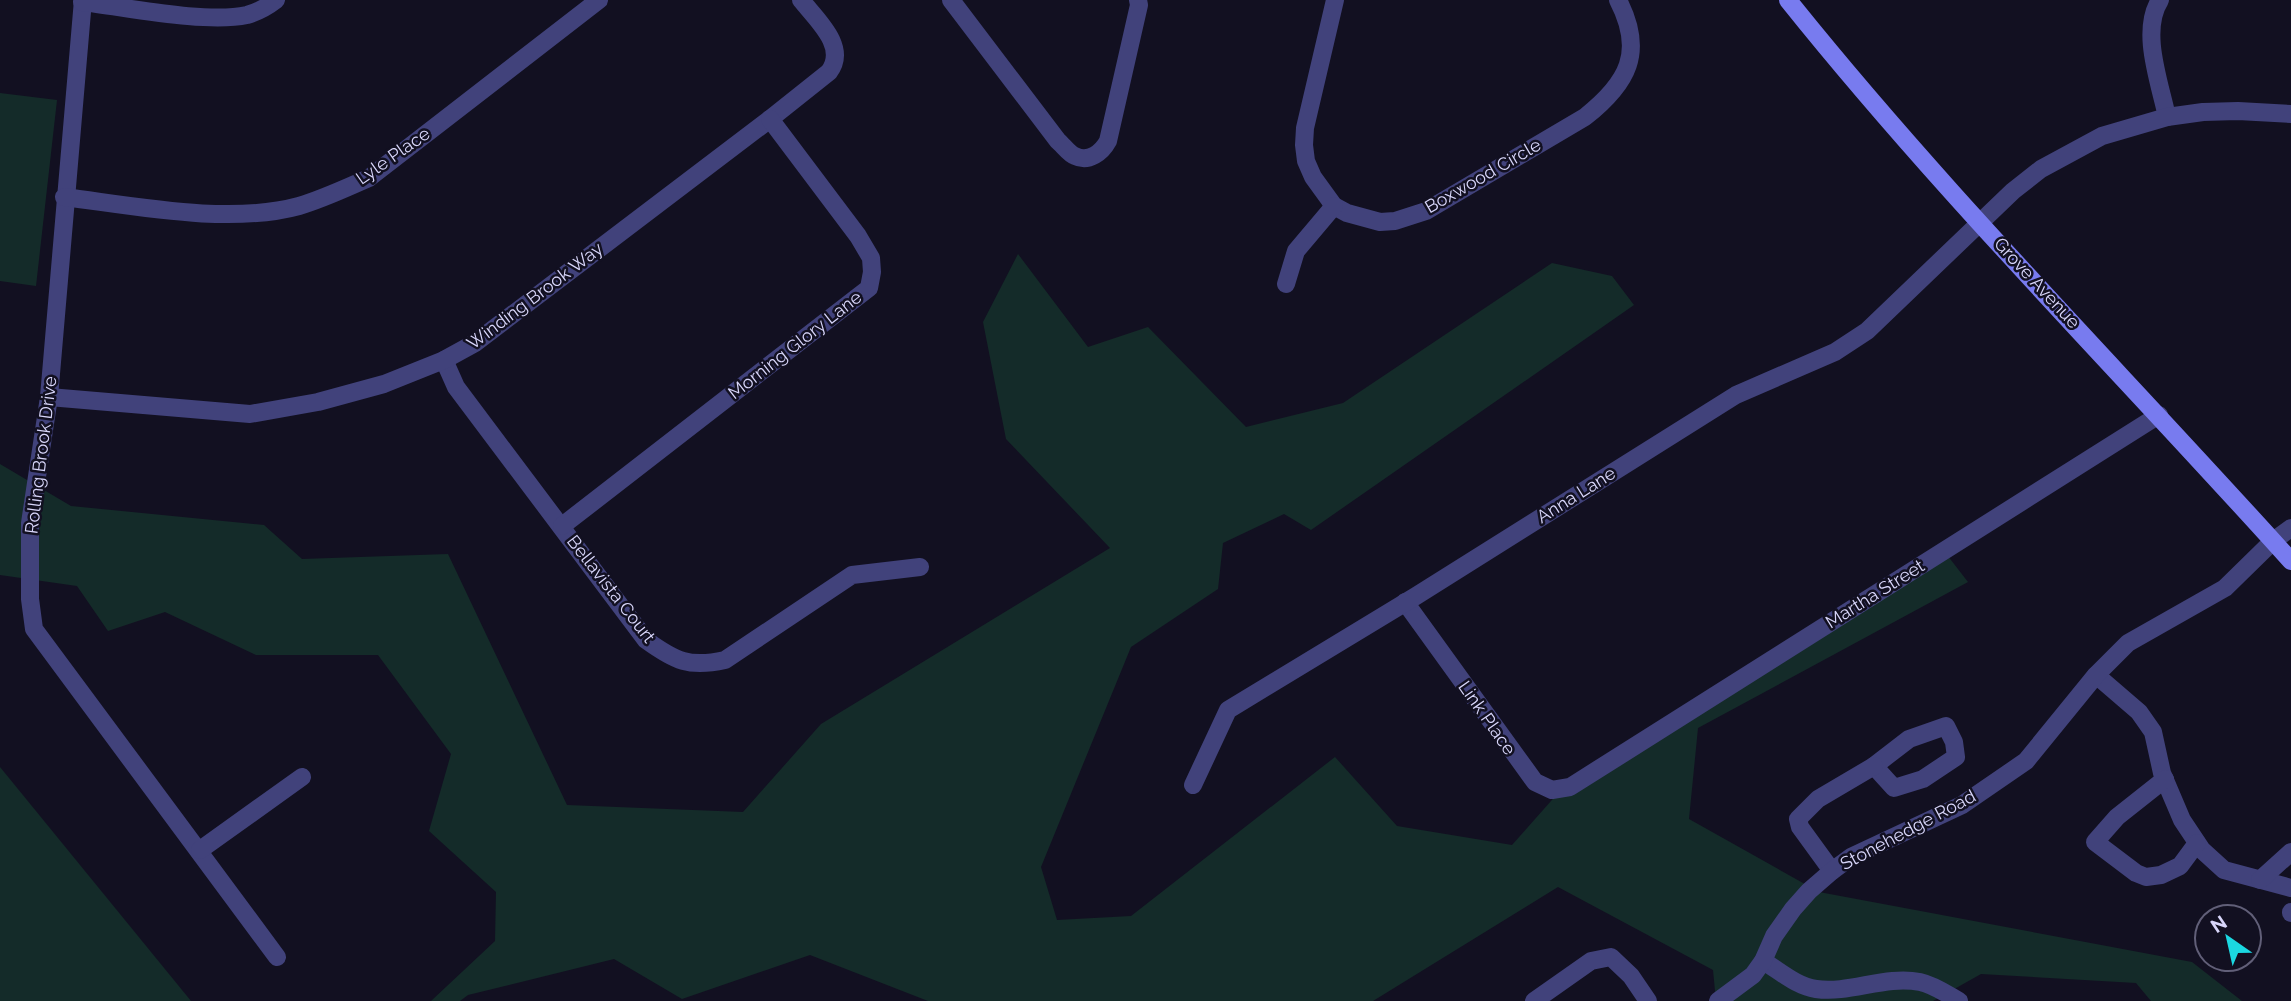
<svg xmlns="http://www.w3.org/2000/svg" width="2291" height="1001" font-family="Raleway,sans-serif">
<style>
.green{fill:#142b29}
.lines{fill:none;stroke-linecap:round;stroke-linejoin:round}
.street{stroke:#41427b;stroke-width:18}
.secondary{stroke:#787bef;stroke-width:18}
.labels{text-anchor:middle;stroke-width:5;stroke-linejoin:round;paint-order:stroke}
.street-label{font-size:18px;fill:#d8d6fa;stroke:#121021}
</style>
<rect width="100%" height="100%" fill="#121021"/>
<!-- green -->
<g class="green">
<polygon points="0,93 57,100 36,286 0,281"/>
<polygon points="1018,254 1088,347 1148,327 1246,427 1343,403 1552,263 1612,276 1634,305 1311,530 1284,514 1223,543 1218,589 1131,647 1041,867 1057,920 1131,916 1335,757 1397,826 1512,845 1574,775 1944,551 1968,582 1698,728 1689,819 1819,892 2192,962 2242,1001 2151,1001 2136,983 1981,974 1933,1001 1716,1001 1713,970 1558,887 1373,1001 928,1001 810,955 682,999 614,959 468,995 460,1001 431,1001 495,941 496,892 429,831 451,754 378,655 256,655 165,612 108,631 77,586 0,575 0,464 71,506 264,525 302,559 448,554 567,805 743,812 821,724 1110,548 1006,439 983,322"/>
<polygon points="0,767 191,1001 0,1001"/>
</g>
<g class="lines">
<!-- street -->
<g class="street">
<polyline points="83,0 49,397 30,523 30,599 34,629 277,957"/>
<path d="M951 0 1058 141C1063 145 1069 154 1075 156 1089 163 1102 152 1108 141L1139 5 1138 0"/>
<path d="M1335 0 1305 128 1304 145 1306 161 1313 177 1334 206 1347 213 1380 222 1395 221 1426 211 1585 117C1628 83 1645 52 1618 0"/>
<path d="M2160 0C2140 31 2160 83 2167 117"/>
<path d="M82 2C126 7 206 24 247 15 258 12 267 7 276 0"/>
<path d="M64 197C135 206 230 225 299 206 323 199 346 188 369 178L599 0"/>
<polyline points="1286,284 1296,251 1334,206"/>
<path d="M444 360 456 387 646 640C675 661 689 668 725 660L852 575 920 567"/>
<path d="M49 397 250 414 318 402 384 384 444 360 475 343 770 119 829 72C848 47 817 20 801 0"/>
<polyline points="562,526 869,288 872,272 871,258 858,236 770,119"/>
<polyline points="1405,602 1535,782 1552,790 1570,787 2159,415"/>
<polyline points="2096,675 2139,712 2153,732 2162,773 2182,820 2202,850 2224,870 2291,888"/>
<polygon points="1946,726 1954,742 1956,757 1923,779 1894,788 1874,766 1909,739"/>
<polyline points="2165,779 2117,817 2095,842 2136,873 2146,877 2161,875 2180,866 2197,843"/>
<polyline points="1193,785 1228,710 1416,596 1736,395 1835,352 1867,331 2013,191 2041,169 2102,136 2167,117 2203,112 2238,111 2291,114"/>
<polyline points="200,850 302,777"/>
<polyline points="1832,871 1800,827 1798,819 1818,799 1874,766"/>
<polyline points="2260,880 2291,852"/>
<polyline points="2291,912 2291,913"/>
<path d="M1763 961C1780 971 1796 986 1816 989 1850 994 1885 975 1920 982 1934 985 1947 994 1959 1001"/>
<polyline points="1534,1001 1591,961 1611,957 1631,976 1648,1001"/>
<polyline points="1718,1001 1753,975 1763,961 1774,936 1793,909 1809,891 1832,871 1851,857 1962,805 2026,761 2096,675 2128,643 2225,588 2273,541 2291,528"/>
</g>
<!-- secondary -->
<path class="secondary" d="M1788 0C1945 196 2123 374 2291 561"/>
</g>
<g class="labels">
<!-- street labels -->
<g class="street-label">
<text transform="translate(393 156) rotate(-35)" y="6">Lyle Place</text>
<text transform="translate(1483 176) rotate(-30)" y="6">Boxwood Circle</text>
<text transform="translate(2037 283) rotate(47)" y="6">Grove Avenue</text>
<text transform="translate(535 296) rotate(-37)" y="6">Winding Brook Way</text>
<text transform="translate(795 345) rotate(-38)" y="6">Morning Glory Lane</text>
<text transform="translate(41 455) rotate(-83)" y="6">Rolling Brook Drive</text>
<text transform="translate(1576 495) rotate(-32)" y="6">Anna Lane</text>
<text transform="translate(611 589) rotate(52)" y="6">Bellavista Court</text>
<text transform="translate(1875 594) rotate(-32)" y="6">Martha Street</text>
<text transform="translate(1487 718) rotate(55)" y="6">Link Place</text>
<text transform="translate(1908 830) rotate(-28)" y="6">Stonehedge Road</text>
</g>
</g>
<!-- north arrow -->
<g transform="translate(2228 938) rotate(326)"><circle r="33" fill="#121021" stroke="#615f78" stroke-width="2"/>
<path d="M0-5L12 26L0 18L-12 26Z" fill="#1bd8e1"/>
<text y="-10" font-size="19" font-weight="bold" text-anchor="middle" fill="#d8d6fa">N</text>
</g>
</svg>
